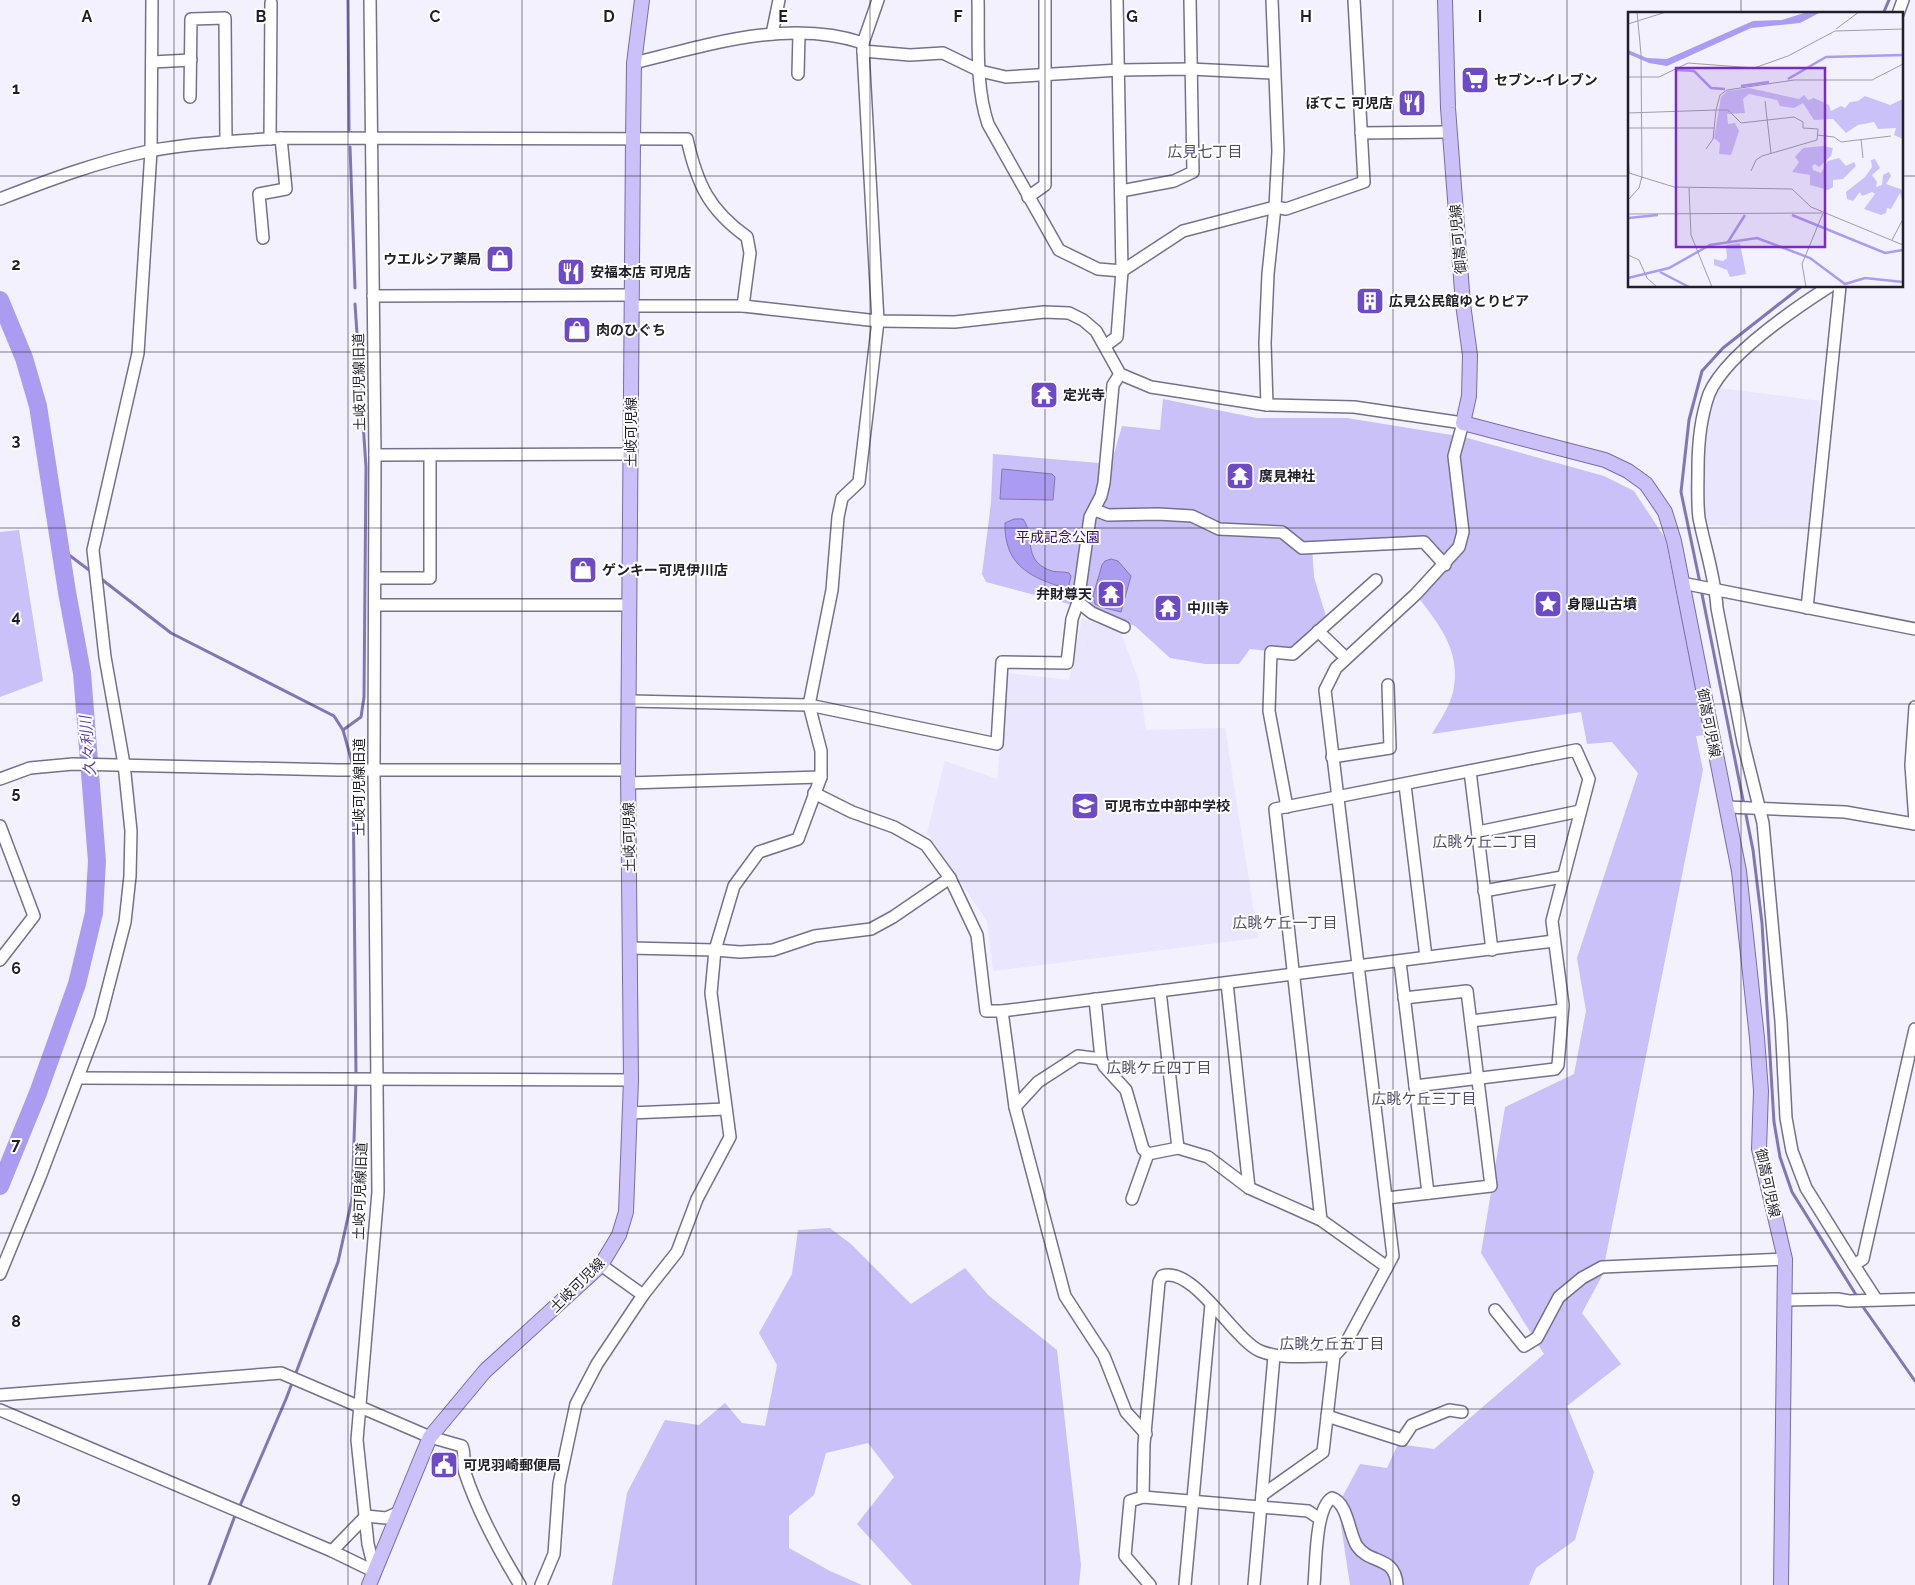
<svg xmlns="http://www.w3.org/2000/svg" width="1915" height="1585" font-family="Raleway,'Noto Sans JP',sans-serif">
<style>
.built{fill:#e9e6fd}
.green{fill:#c9c1f7}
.water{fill:#ac9cf1;stroke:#8276b5}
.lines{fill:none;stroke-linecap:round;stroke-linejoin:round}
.stream{stroke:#8276b5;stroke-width:3}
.river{stroke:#ac9cf1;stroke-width:18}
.minor-casing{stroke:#75718c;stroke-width:14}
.major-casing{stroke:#786cac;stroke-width:16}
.minor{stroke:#fff;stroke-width:11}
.major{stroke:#cbc0f7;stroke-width:14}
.grid{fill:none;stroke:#201e29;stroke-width:1;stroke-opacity:0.55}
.labels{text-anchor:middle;stroke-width:4;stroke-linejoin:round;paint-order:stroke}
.poi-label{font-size:14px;font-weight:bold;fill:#201e29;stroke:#fff;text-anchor:start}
.street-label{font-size:14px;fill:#201e29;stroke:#fff}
.park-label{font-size:14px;fill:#32086f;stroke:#fff}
.neighbourhood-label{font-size:15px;fill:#514c66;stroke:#fff}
.water-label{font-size:15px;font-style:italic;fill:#5c40a3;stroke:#fff}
.inset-river{fill:none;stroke:#ac9cf1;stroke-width:2.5}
.inset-road{fill:none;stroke:#9f9da9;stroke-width:1}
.view{fill:#7b2cbf;fill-opacity:0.15;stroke:#7b2cbf;stroke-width:2.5}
.inset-edge{fill:none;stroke:#201e29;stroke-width:2.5}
.grid-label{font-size:16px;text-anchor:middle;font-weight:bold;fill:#201e29;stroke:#fff;stroke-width:4;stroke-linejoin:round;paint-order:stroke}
</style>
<rect width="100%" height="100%" fill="#f3f1fe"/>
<!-- built -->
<g class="built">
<polygon points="1720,388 1820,401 1808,529 1705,525 1701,445 1707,410 1714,393"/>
<polygon points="1082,618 1121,633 1139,681 1146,730 1225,728 1258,938 993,971 987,921 927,833 945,761 997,779 1008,673 1069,680"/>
</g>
<!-- green -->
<g class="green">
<path d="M1163 399 1257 418H1347L1464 437 1604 476 1634 491 1665 538 1705 735 1696 736 1703 770 1602 1276 1582 1313 1621 1364 1567 1406 1594 1472 1575 1540 1536 1568 1529 1585H1350L1338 1505 1360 1464 1387 1468 1398 1444 1434 1449 1544 1354 1481 1253 1505 1107 1574 1074 1586 1011 1577 958 1638 773 1612 742 1587 744 1581 712 1432 734C1439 722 1450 706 1453 692 1462 651 1439 625 1416 594L1445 565 1424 542 1312 547 1314 577 1328 623 1293 654 1250 649 1239 664H1205L1170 658 1135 626 1099 612 986 582 982 574 991 503 993 454 1111 464 1122 426 1160 430Z"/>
<polygon points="19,530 43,681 0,697 0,532"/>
<polygon points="830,1228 851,1244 911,1304 965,1268 988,1295 1057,1350 1081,1565 1079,1585 912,1585 857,1524 894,1477 868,1443 826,1453 814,1495 789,1516 789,1548 830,1571 862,1585 612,1585 627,1493 665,1420 699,1425 725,1403 742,1423 765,1426 777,1365 759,1333 792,1274 798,1230"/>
</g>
<!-- water -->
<g class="water">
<polygon points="1002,469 1052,474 1055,477 1053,500 1000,499"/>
<path d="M1014 519H1023C1036 537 1022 559 1049 570 1055 573 1063 571 1069 573L1071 576 1068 589C1031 578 1004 566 1005 523Z"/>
<polygon points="1111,559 1118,561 1131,576 1121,612 1101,607 1095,604 1093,596 1102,565 1105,561"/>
</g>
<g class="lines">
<!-- stream -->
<g class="stream">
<polyline points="348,0 349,130"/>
<polyline points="1883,14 1889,0"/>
<polyline points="350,147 355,288"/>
<polyline points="61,549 93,573"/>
<polyline points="100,578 171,633 334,716 343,730"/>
<polyline points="1700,583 1681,492 1689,420 1702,371 1723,348 1802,286"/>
<polyline points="1701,589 1753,850 1762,923 1774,1122 1780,1157 1792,1192 1858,1298"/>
<polyline points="353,766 343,730 361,717 364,697 366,467 355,304"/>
<polyline points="353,773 356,1076"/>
<polyline points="1861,1304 1915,1381"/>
<polyline points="239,1508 286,1399 338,1262 352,1199 356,1082"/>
<polyline points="209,1585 236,1513"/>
</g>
<!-- river -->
<polyline class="river" points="0,300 24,358 38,406 67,592 82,673 97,861 94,913 77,984 38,1093 0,1186"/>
<defs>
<g id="minor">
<polyline points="370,0 375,455 374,770 378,1192 357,1440 368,1544 375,1572"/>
<path d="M978 0C979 41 975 85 988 124L1059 250 1098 269 1122 271 1183 231 1275 207 1286 209 1364 182 1354 0"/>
<polyline points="1898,14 1903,0"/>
<polyline points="772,34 779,0"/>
<polyline points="863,51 910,55 943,53 980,71 1006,77 1119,70 1190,69 1274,73"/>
<polyline points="152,62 191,60"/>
<path d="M634 63C707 45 790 18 863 43"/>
<polyline points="798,74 799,34"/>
<polyline points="190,97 191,19 225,18 226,142"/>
<polyline points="1361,133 1449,132"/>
<polyline points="270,139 271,3"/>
<polyline points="1121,191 1174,181 1193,172 1190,0"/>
<polyline points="1028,197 1045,185 1045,0"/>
<path d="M0 199C49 180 97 162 149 151 192 143 237 141 281 138L687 139C697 184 709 210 747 237L750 253 743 306"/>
<polyline points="263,238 259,194 286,189 281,138"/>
<path d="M1830 286C1794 309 1725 356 1709 394 1700 419 1698 443 1698 469 1698 485 1697 503 1699 518 1705 548 1715 577 1717 608L1743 742 1763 823 1781 1021 1786 1118 1792 1151 1806 1188 1854 1265"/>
<polyline points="373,296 631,295"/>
<polyline points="631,306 743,306 878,321 955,322 1044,312 1069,313 1083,320 1096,331 1120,374 1151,387 1267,405 1354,407 1463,423 1454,456 1463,532 1459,547 1416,594 1336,668 1325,690 1393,1256 1346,1343 1334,1356 1323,1452 1262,1495"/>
<polyline points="1106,345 1117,337 1122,271 1117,0"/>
<polyline points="1267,405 1265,343 1268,274 1275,207 1278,151 1272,0"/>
<polyline points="375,455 631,454"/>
<polyline points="1095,510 1108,515 1158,514 1192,516 1219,529 1282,532 1302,548 1424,542 1445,565"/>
<polyline points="375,578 430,578 430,455"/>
<polyline points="1682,583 1915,629"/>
<polyline points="1078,602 1092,613 1124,627"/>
<polyline points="375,605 629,605"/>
<polyline points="1807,608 1840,286"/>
<polyline points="1318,631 1346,658"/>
<polyline points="630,701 809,705 997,744 1002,662 1067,663 1072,619 1078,602 1090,517 1101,496 1104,483 1113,385 1120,374"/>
<polyline points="1915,707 1911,765 1915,822"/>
<polyline points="1332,757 1390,748 1388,685"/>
<polyline points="1470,771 1492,950"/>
<polyline points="0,779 30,768 73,764 338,770 628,770"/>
<polyline points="628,783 821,777"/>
<polyline points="1405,785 1426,957"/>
<polyline points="814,793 852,812 894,827 926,845 950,878 977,935 986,1011 1002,1011 1554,941"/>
<polyline points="1287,807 1269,711 1271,652 1293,654 1376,580"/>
<polyline points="1727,807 1845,812 1915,824"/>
<polyline points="0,826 34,916 0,960"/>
<polyline points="1478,832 1580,811"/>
<polyline points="1484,891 1562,877"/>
<polyline points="630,948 715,950 740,952 773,950 815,936 871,929 893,917 950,878"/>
<polyline points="1400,962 1428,1193"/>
<polyline points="1227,983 1249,1188"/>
<polyline points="1160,991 1178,1148"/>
<polyline points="1095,999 1101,1059 1104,1066 1126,1090 1143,1149 1148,1154 1178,1148 1208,1157 1249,1188 1321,1220"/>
<polyline points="1002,1011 1015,1107 1065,1296 1104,1356 1126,1412 1146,1434"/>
<polyline points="1471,1021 1562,1010"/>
<polyline points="78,1078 631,1080"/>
<polyline points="1015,1107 1038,1082 1078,1056 1101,1059"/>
<polyline points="630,1113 726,1109"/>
<polyline points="1387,1198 1491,1186 1467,991 1404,998"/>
<polyline points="1132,1199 1148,1154"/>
<polyline points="601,1265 643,1295"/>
<polyline points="1387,1267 1321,1220 1275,809 1576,750 1589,779 1552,921 1563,1005 1558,1065 1555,1069 1415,1086"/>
<polyline points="0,1274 40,1177 100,1019 125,922 130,876 131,831 124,764 105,657 93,550 138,353 151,151 152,0"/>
<polyline points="1876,1299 1854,1265 1863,1259 1915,1029"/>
<polyline points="1785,1300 1838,1299 1849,1301 1915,1299"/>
<polyline points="1495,1310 1524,1346 1537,1338 1559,1297 1582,1278 1602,1267 1785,1259"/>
<path d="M0 1395 281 1373 430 1437 462 1446C466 1455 462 1464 465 1473 478 1512 498 1549 520 1585"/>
<polyline points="0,1410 332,1551 375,1572"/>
<polyline points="1327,1416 1402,1440 1412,1425 1449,1410 1462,1412"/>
<path d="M1143 1497 1144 1444 1159 1282 1162 1276C1193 1265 1234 1340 1260 1351 1282 1360 1311 1355 1334 1356"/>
<polyline points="332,1551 366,1516 386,1518 397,1513"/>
<polyline points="541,1585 554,1554 559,1484 576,1404 597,1364 643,1295 677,1252 697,1199 730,1137 711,993 715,950 734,886 759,852 798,839 821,777 821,751 809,705 832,590 838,517 842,498 859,482 878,321 863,51 863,43 878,0"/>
<polyline points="1150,1585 1125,1556 1130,1501 1143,1497 1308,1511 1320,1519"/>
<polyline points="1185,1585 1211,1304"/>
<polyline points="1254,1585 1274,1356"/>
<path d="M1314 1585C1316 1565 1315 1508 1332 1498 1348 1503 1349 1534 1357 1546 1370 1565 1395 1555 1397 1585"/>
</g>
<g id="major">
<polyline points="1445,0 1448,108 1463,304 1470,355 1469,396 1463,423 1605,460 1628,471 1646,484 1665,512 1674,541 1739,871 1757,1038 1761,1091 1759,1149 1785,1259 1781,1585"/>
<polyline points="369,1585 430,1437 485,1371 601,1265 619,1235 626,1212 631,1080 628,770 633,141 634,63 642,0"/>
</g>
</defs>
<!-- minor casing -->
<use href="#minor" class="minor-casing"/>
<!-- major casing -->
<use href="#major" class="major-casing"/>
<!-- minor -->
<use href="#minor" class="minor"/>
<!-- major -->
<use href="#major" class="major"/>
</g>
<!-- grid -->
<path class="grid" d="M174 0V1585M348 0V1585M522 0V1585M696 0V1585M870 0V1585M1045 0V1585M1219 0V1585M1393 0V1585M1567 0V1585M1741 0V14M0 176H1629M1901 176H1915M1741 286V1585M0 352H1915M0 528H1915M0 704H1915M0 881H1915M0 1057H1915M0 1233H1915M0 1409H1915"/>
<!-- icons -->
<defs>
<symbol id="supermarket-square" viewBox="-11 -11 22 22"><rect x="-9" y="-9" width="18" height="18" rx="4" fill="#6d4bc4" stroke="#fff"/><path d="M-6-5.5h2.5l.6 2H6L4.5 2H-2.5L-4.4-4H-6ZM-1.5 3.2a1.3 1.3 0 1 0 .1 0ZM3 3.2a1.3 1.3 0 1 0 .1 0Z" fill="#fff"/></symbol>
<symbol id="restaurant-square" viewBox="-11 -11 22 22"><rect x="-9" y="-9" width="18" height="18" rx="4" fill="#6d4bc4" stroke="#fff"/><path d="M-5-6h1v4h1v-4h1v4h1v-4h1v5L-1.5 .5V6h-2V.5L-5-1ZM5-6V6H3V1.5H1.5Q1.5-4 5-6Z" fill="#fff"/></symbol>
<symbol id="shop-square" viewBox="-11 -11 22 22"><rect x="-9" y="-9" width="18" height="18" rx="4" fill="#6d4bc4" stroke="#fff"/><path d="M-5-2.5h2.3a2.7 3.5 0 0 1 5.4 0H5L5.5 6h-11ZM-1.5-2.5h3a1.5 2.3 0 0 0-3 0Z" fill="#fff"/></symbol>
<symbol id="building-square" viewBox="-11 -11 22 22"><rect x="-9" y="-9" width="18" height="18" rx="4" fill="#6d4bc4" stroke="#fff"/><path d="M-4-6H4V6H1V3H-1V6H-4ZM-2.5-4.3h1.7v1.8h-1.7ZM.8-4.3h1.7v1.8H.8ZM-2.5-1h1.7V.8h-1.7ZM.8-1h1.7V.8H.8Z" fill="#fff"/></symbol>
<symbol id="temple-square" viewBox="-11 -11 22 22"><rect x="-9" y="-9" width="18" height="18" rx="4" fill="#6d4bc4" stroke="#fff"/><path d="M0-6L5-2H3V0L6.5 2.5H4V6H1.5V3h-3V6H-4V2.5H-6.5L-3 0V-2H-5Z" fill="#fff"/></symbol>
<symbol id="sight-square" viewBox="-11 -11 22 22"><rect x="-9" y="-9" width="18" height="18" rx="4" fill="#6d4bc4" stroke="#fff"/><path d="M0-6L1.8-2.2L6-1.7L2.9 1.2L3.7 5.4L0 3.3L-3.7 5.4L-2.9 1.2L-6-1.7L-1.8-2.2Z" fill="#fff"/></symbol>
<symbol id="school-square" viewBox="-11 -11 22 22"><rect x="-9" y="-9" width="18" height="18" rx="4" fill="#6d4bc4" stroke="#fff"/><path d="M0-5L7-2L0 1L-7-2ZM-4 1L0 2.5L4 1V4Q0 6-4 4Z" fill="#fff"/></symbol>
<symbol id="civic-square" viewBox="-11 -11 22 22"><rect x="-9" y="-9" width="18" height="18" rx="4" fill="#6d4bc4" stroke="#fff"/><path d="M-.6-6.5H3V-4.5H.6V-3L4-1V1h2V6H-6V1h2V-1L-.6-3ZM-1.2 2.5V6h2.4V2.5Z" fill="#fff"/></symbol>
</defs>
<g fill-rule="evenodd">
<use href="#supermarket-square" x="1459" y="64" width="32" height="32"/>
<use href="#restaurant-square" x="1396" y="87" width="32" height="32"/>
<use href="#shop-square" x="484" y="243" width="32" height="32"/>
<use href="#restaurant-square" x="555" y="256" width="32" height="32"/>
<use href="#building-square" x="1354" y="285" width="32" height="32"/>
<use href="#shop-square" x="561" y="314" width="32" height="32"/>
<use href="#temple-square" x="1028" y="379" width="32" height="32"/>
<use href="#temple-square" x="1224" y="460" width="32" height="32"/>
<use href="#shop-square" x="567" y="554" width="32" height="32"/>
<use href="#temple-square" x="1095" y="578" width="32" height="32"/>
<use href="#sight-square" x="1532" y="588" width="32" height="32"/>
<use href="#temple-square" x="1152" y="592" width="32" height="32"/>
<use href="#school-square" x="1069" y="790" width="32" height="32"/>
<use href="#civic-square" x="428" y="1449" width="32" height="32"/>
</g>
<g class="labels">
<!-- poi labels -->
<g class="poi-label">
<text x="1494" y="85">セブン-イレブン</text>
<text x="1393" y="108" text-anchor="end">ぼてこ 可児店</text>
<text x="481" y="264" text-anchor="end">ウエルシア薬局</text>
<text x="590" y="277">安福本店 可児店</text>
<text x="1389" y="306">広見公民館ゆとりピア</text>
<text x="596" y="335">肉のひぐち</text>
<text x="1063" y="400">定光寺</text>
<text x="1259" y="481">廣見神社</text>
<text x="602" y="575">ゲンキー可児伊川店</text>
<text x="1092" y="599" text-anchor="end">弁財尊天</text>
<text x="1567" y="609">身隠山古墳</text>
<text x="1187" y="613">中川寺</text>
<text x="1104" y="811">可児市立中部中学校</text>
<text x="463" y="1470">可児羽崎郵便局</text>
</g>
<!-- street labels -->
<g class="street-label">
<text transform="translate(1458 239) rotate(-95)" y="5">御嵩可児線</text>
<text transform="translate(359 382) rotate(-91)" y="5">土岐可児線旧道</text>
<text transform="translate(631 432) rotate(-90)" y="5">土岐可児線</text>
<text transform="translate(1709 723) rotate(79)" y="5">御嵩可児線</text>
<text transform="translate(359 787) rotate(-90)" y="5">土岐可児線旧道</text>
<text transform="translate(629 837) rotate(-91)" y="5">土岐可児線</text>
<text transform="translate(1768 1183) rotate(78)" y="5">御嵩可児線</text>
<text transform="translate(360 1191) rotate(-88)" y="5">土岐可児線旧道</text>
<text transform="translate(577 1285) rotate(-45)" y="5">土岐可児線</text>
</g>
<!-- park labels -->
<g class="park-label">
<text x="1058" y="542">平成記念公園</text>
</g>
<!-- neighbourhood labels -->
<g class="neighbourhood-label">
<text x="1205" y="157">広見七丁目</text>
<text x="1485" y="847">広眺ケ丘二丁目</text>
<text x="1285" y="928">広眺ケ丘一丁目</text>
<text x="1159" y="1073">広眺ケ丘四丁目</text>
<text x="1424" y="1104">広眺ケ丘三丁目</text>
<text x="1332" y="1349">広眺ケ丘五丁目</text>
</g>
<!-- water labels -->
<g class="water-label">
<text transform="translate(88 746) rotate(-95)" y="5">久々利川</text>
</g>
</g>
<!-- overview -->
<g transform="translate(1628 12)">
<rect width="275" height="275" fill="#f3f1fe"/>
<path d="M121 76 171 87 176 83 180 88 186 86 201 93 203 99 213 94 217 96 222 90 230 89 237 84 262 93 275 87V127L266 123 268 116 250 117 246 110 230 113 218 121 205 107 186 108 175 91 166 96 152 94 149 88 121 82 115 87 117 101 99 102 100 112 107 111 111 119 103 143 91 142 92 131 86 126 93 85 99 79ZM195 134 205 136 203 144 191 155 187 152 184 154 185 158 193 161 200 149 211 146 218 154 226 150 228 154 215 167 205 168V175L200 178 182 173V163L164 160 171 150 167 145 175 136ZM247 147 252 156 244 163 249 170 248 175 254 173 255 163 261 160 263 164 258 172 275 178V192L272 181 263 197 259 196 258 201 253 203 236 197 247 182 244 180 234 184 232 180 225 189 219 187 218 180 237 165 244 155 243 148ZM112 231 118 262 102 265 99 258 86 253V247L95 249 99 246 98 233Z" fill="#c9c1f7"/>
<path d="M179 0H193L172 11 123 16 39 54 21 51 0 42V38L19 46 39 47 125 9 154 8Z" fill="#ac9cf1"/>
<path class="inset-river" d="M49 58 66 59 83 76 97 77M160 67 198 45 275 43M113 74 141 70M164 203 257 241 275 238M0 206 30 203M100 230 117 203M32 260 61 275M0 266 41 256 82 233 129 226 182 246 217 272 237 266 275 270"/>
<path class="inset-road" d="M9 0 13 42 14 164M0 12 38 0M208 17 231 0M0 65H31L60 51 126 56 160 44 207 19 275 17M137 89 143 141M0 101 88 98 92 83 99 78 166 68H244L275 52M0 116H86M189 123 206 125 213 130 263 124M233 127 235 146M78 137 85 127 88 98H100L113 111 166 105 175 110V116L190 117 189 128 134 144 128 148 123 159M0 142 1 161 46 175 164 177 183 195 275 233M61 176 63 223 84 275M0 188 11 176 14 164M0 202 194 201M264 228 275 207M0 243 11 248 19 266 29 275M178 275 174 252 195 201"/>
<path class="view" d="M48 56H197V235H48Z"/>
<rect width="275" height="275" class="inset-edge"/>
</g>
<g class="grid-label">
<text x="87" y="22">A</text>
<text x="261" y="22">B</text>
<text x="435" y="22">C</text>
<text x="609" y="22">D</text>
<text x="783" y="22">E</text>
<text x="958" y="22">F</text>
<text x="1132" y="22">G</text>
<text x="1306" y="22">H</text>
<text x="1480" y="22">I</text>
<text x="16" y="94">1</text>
<text x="16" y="270">2</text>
<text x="16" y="446">3</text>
<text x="16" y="622">4</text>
<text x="16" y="798">5</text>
<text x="16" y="974">6</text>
<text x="16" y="1150">7</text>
<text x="16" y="1327">8</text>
<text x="16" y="1503">9</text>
</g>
</svg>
